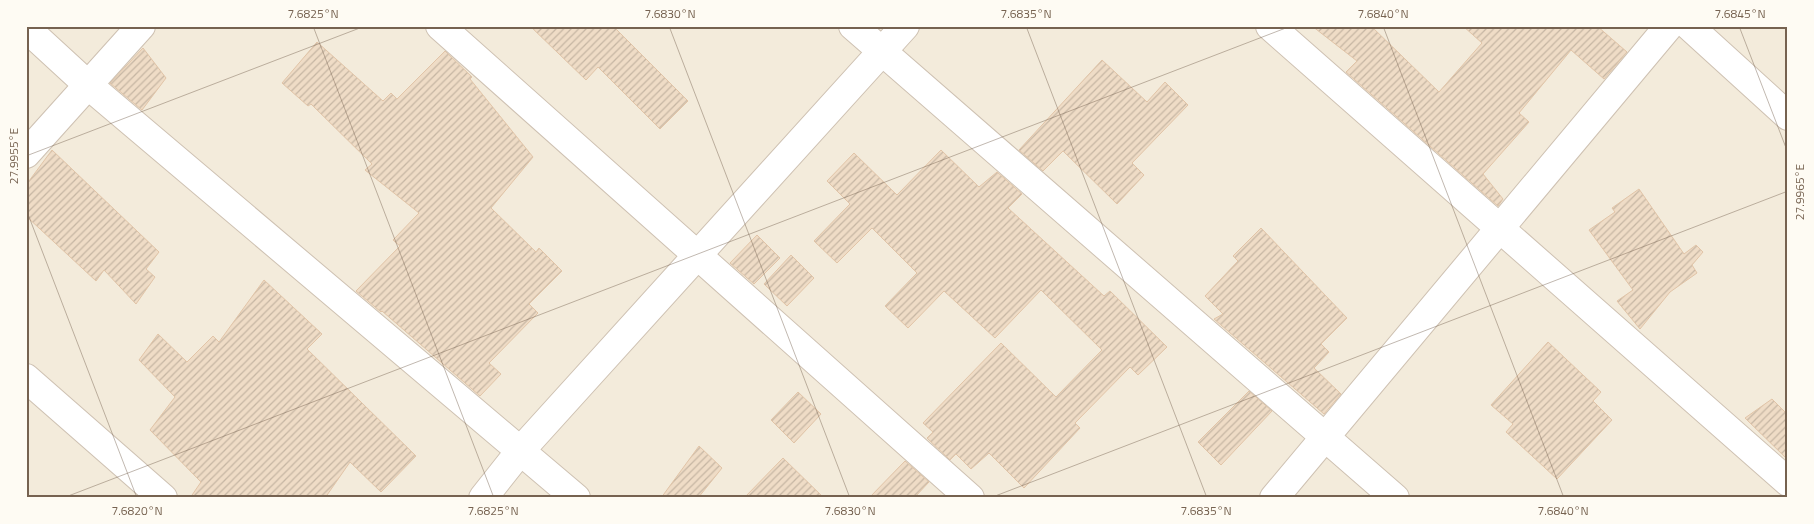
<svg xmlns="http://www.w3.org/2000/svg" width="1814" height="524" font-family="'Titillium Web',sans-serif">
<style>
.residential{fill:#f3ebdb}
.building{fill:url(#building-hatch);stroke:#e1c4a7}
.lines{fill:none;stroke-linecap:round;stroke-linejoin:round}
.street-casing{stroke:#cec1b2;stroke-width:30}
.street{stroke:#fff;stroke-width:28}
.ticks{fill:none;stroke:#766250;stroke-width:1;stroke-opacity:0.45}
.neatline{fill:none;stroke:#766250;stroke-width:2}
.ticks-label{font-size:12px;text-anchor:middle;fill:#766250}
</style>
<defs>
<pattern id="building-hatch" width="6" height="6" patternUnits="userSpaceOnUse" patternTransform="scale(1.25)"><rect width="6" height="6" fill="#efdcc6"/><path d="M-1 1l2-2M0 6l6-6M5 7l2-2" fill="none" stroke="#c6b6a3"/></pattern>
</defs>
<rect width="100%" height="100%" fill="#fcf8ed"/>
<!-- residential -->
<rect class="residential" x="26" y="26" width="1762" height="472"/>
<!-- building -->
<g class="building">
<polygon points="530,26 613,26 688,101 660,129 598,67 586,80"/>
<polygon points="1312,26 1371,26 1439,92 1482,43 1463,26 1597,26 1627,52 1604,79 1571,50 1519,113 1529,122 1483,174 1503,199 1498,206 1346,72 1357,61"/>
<polygon points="317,42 383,101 391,93 397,99 445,51 472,77 470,79 533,157 491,208 536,252 539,248 562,271 529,304 538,313 489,363 501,374 480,396 382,311 381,312 356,291 400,246 393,240 419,213 365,170 372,164 311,104 308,106 282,83"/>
<polygon points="143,48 166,78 142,110 110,83"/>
<polygon points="1102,60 1147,102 1165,82 1188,105 1132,163 1144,175 1117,204 1063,151 1043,171 1019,150"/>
<polygon points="52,150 159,252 146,269 155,277 136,304 104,270 96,281 26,216 26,185"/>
<polygon points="941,150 979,187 997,172 1022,194 1008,208 1104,296 1110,291 1167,347 1138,375 1130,367 1075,423 1080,428 1024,488 989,453 971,469 956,454 950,460 927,438 933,432 923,423 1001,343 1056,397 1102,350 1041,290 995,338 944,291 908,328 885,306 917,273 872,228 837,263 814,241 850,204 827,181 854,153 897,195"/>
<polygon points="1639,189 1684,254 1696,245 1703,252 1692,265 1697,273 1670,292 1640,329 1617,301 1633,290 1589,230 1615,212 1612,208"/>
<polygon points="1261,228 1347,318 1321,344 1329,352 1314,368 1341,394 1324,414 1214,319 1223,314 1205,296 1238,261 1233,256"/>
<polygon points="757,235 780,258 754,284 730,263"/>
<polygon points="791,255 814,278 787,306 764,284"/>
<polygon points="264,280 322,334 307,349 416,456 381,492 350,462 325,498 190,498 201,482 150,430 175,397 139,360 158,334 187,362 213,336 219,342"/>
<polygon points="1548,342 1601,392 1593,401 1612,420 1557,479 1506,432 1513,424 1491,405"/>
<polygon points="1249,391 1272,411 1221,465 1198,442"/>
<polygon points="798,392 821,414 794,443 771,420"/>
<polygon points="1772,399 1788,415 1788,460 1745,418"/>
<polygon points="699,446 722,468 698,498 661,498"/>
<polygon points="783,458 824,498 744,498"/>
<polygon points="905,461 929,482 914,498 869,498"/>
</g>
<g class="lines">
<defs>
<g id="street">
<polyline points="440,26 970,498"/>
<polyline points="853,26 1395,498"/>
<polyline points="1270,26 1788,482"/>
<polyline points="1689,26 1788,116"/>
<polyline points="26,28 88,85 576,498"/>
<polyline points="26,154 141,26"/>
<polyline points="26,378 163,498"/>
<polyline points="483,498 521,450 905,26"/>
<polyline points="1274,498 1669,26"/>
</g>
</defs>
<!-- street casing -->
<use href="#street" class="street-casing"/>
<!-- street -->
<use href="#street" class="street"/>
</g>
<!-- ticks -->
<path class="ticks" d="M313 26 494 498M669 26 850 498M1026 26 1207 498M1383 26 1564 498M1739 26 1788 153M26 156 365 26M26 209 137 498M63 498 1291 26M990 498 1788 191"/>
<!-- border -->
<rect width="1814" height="524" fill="none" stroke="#fefbf3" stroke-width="55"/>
<rect x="28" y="28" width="1758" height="468" class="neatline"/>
<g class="ticks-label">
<text x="313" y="18">7.6825°N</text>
<text x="670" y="18">7.6830°N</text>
<text x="1026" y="18">7.6835°N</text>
<text x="1383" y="18">7.6840°N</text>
<text x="1740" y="18">7.6845°N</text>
<text transform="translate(14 156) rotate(-90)" y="4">27.9955°E</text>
<text transform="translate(1800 192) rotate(-90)" y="4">27.9965°E</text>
<text x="137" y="515">7.6820°N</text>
<text x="493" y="515">7.6825°N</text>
<text x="850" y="515">7.6830°N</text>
<text x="1206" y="515">7.6835°N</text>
<text x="1563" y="515">7.6840°N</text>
</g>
</svg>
